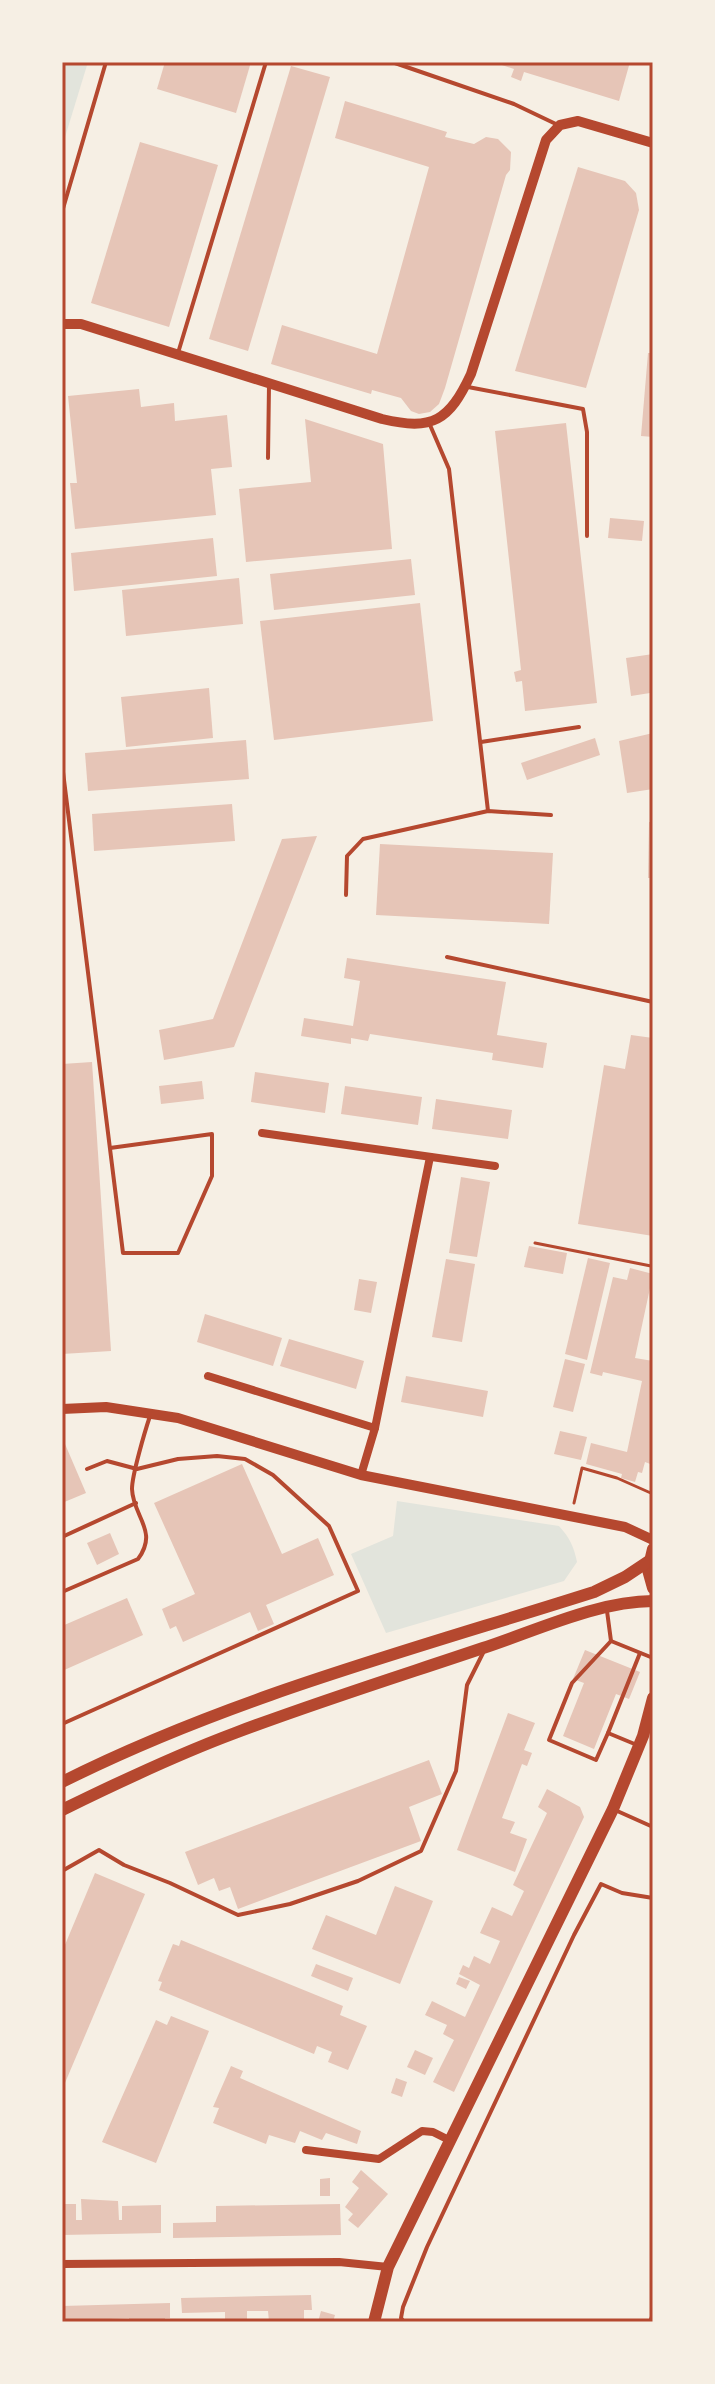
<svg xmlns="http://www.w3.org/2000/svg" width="715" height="2384" font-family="Overpass,sans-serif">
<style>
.green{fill:#e2e4dc}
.building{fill:#e6c5b7}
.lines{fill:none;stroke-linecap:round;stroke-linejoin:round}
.path{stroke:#b5482f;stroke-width:3}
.service{stroke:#b5482f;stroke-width:4}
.minor{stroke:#b5482f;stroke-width:8}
.tertiary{stroke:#b5482f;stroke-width:10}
.secondary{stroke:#b5482f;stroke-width:12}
.neatline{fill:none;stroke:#b5482f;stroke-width:3}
</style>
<rect width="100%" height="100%" fill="#f6efe4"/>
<!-- green -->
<g class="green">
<polygon points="62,62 88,62 62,147"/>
<path d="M397 1501 559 1526C570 1538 574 1547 577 1562L564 1581 386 1633 351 1554 393 1536Z"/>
</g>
<!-- building -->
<g class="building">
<polygon points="165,62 251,62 236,113 157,89"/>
<polygon points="493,62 630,62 619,101 524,72 521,81 511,77 514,69"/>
<polygon points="291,66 330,77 248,351 209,339"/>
<polygon points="345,101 447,132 445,137 474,144 486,137 498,139 511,152 510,170 506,175 445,388 439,404 430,412 419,414 411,411 401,398 372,390 371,394 271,364 282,325 377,354 429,167 335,138"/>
<polygon points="140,142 218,165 169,327 91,303"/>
<polygon points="578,167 625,181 636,193 639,210 586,388 515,371"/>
<polygon points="648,353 653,353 653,437 641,436"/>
<polygon points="139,389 141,407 174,403 175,421 227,415 232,467 211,469 216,515 75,529 70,483 77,483 68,396"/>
<polygon points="305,419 383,444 392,549 246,562 239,489 311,482"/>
<polygon points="566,423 597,703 525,711 522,681 516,682 514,672 521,670 495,431"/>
<polygon points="610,518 644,521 642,541 608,538"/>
<polygon points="213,538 217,576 74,591 71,553"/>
<polygon points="411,559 415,595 274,610 270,574"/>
<polygon points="239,578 243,624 126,636 122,590"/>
<polygon points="420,603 433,721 274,740 260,621"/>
<polygon points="653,654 653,702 651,702 650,693 631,696 626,658"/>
<polygon points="209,688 213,738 126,747 121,697"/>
<polygon points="653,733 653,789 627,793 619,741"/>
<polygon points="595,738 600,755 527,780 521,763"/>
<polygon points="246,740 249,779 88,791 85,753"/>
<polygon points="232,804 235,841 94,851 92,814"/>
<polygon points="649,822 653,822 653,878 648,878"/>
<polygon points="317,836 234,1047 164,1060 159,1030 213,1019 282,839"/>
<polygon points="380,844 553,853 549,924 376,915"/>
<polygon points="347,958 506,982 497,1035 547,1043 543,1068 492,1060 493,1053 370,1034 368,1041 351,1038 351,1044 301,1036 304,1018 353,1026 360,981 344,978"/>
<polygon points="631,1035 653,1038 653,1236 578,1224 604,1065 625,1069"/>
<polygon points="92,1062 111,1351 62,1354 62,1064"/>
<polygon points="255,1072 329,1083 325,1113 251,1102"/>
<polygon points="202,1081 204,1099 161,1104 159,1086"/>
<polygon points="345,1086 422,1097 418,1125 341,1114"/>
<polygon points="436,1099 512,1110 508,1139 432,1129"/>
<polygon points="461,1177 490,1182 477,1257 449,1253"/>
<polygon points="529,1246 567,1253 563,1274 524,1267"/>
<polygon points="588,1258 610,1263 587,1360 565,1354"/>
<polygon points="446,1259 475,1264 462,1342 432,1337"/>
<polygon points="630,1268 653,1274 635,1358 653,1361 653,1465 645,1462 642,1473 638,1472 635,1482 621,1478 622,1474 586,1464 591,1443 627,1452 642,1381 603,1372 602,1376 590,1373 613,1277 627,1280"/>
<polygon points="359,1279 377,1282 371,1313 354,1310"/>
<polygon points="205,1314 282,1338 273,1366 197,1342"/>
<polygon points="289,1339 364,1361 356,1389 280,1366"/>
<polygon points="565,1359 585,1364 573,1412 553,1407"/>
<polygon points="406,1376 488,1391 483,1417 401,1402"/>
<polygon points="560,1431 587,1437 581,1460 554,1454"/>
<polygon points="62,1437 86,1493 62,1503"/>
<polygon points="242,1464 282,1554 318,1538 334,1575 266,1605 274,1624 258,1631 250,1612 183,1642 176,1626 170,1629 162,1609 195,1594 154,1503"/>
<polygon points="110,1533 119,1554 97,1565 87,1543"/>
<polygon points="127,1598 143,1635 62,1671 62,1626"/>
<polygon points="585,1650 640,1672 629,1699 616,1694 594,1749 563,1736 584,1683 573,1679"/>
<polygon points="508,1713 535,1723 524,1750 532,1753 527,1766 522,1764 502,1818 515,1822 510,1833 527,1839 515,1872 457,1850"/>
<polygon points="429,1760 442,1794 409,1807 421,1841 238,1909 230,1887 219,1891 214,1878 198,1885 185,1852"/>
<polygon points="547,1789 580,1807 584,1817 454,2092 433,2082 454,2040 443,2034 447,2025 425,2015 432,2001 465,2017 480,1985 459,1974 463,1965 469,1968 474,1956 490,1964 500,1941 480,1933 492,1907 512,1916 524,1891 513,1885 547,1813 538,1807"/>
<polygon points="95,1873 145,1894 62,2090 62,1952"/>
<polygon points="395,1886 433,1901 400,1984 312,1949 326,1915 376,1935"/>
<polygon points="181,1940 343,2006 340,2015 367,2026 348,2070 328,2062 332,2052 317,2046 314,2054 159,1990 162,1982 158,1981 173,1944 179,1946"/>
<polygon points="316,1964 353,1978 348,1991 311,1976"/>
<polygon points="459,1977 470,1981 466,1989 456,1984"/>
<polygon points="171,2016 209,2031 156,2163 102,2142 156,2020 167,2025"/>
<polygon points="415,2050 433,2058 425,2075 407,2067"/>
<polygon points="231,2066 243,2071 240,2078 361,2131 357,2144 326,2133 322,2140 300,2131 295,2143 269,2135 266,2144 213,2123 219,2108 213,2107"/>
<polygon points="396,2078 407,2082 402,2097 391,2093"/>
<polygon points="361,2170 388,2194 358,2228 348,2220 353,2214 345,2207 359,2188 352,2182"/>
<polygon points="330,2178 330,2196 320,2196 320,2179"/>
<polygon points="81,2199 118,2201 119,2220 122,2220 122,2206 161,2205 161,2233 62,2235 62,2204 76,2204 76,2220 82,2220"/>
<polygon points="340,2204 341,2235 173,2238 173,2223 216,2222 216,2206"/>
<polygon points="311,2295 312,2310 304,2310 304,2322 269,2322 268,2311 247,2311 247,2322 225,2322 225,2312 182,2313 181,2298"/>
<polygon points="170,2303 170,2318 165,2318 165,2322 129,2322 129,2318 109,2319 109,2322 62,2322 62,2306"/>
<polygon points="321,2311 335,2315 333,2322 318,2322"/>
</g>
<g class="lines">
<!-- path -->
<g class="path">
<polyline points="535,1243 651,1266 653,1271"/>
<polyline points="574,1503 582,1468 617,1478 653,1494"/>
</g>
<!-- service -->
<g class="service">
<polyline points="392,62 514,104 558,125"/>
<polyline points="62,212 106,62"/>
<polyline points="178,353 266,62"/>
<polyline points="468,387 583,409 587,432 587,536"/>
<polyline points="430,425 449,469 488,811"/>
<polyline points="268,458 269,385"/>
<polyline points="481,742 579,727"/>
<polyline points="62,764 123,1253 178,1253 212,1176 212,1134 110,1148"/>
<polyline points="346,895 347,856 363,839 488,811 551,815"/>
<polyline points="447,957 653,1002"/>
<polyline points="62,1537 136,1503"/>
<path d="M62 1592 138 1559C159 1531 133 1517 132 1489 132 1475 145 1431 150 1416"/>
<polyline points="607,1611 611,1641 653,1658"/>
<polyline points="62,1724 358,1591 329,1526 273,1475 245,1459 217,1456 178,1459 137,1469 107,1461 87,1469"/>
<polyline points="608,1733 596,1760 549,1740 572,1683 611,1641"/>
<polyline points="637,1745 608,1733 640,1653"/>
<polyline points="615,1810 653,1827"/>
<polyline points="62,1871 99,1850 124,1865 170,1883 238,1915 290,1904 358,1881 421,1851 456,1771 467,1685 483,1653"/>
<polyline points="404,2322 401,2318 403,2307 427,2247 574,1935 601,1884 622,1893 653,1898"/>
<polyline points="650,2322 653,2314"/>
</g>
<!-- minor -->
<g class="minor">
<polyline points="262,1133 495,1166"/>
<polyline points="208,1376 375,1428"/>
<polyline points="361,1475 375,1428 430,1157"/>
<polyline points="306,2150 379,2159 422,2131 433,2132 451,2141"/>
<polyline points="62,2264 339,2262 388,2267"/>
</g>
<!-- tertiary -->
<g class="tertiary">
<path d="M62 324H81L382 419C433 431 449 421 471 374L546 140 560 125 578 121 653 143"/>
<polyline points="62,1409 106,1407 178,1418 361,1475 625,1527 653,1540"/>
</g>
<!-- secondary -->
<g class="secondary">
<polyline points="653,1549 648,1570 653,1588"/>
<path d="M62 1782C231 1697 415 1649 594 1592L625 1577 649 1561"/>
<path d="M62 1810C119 1782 176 1755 235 1733 317 1702 400 1676 483 1648 535 1631 598 1601 653 1601"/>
<polyline points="374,2322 388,2267 613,1809 643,1736 653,1698"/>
</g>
</g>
<!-- border -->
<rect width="715" height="2384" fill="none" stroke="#f6efe4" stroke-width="128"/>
<rect x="64" y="64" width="587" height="2256" class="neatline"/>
</svg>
